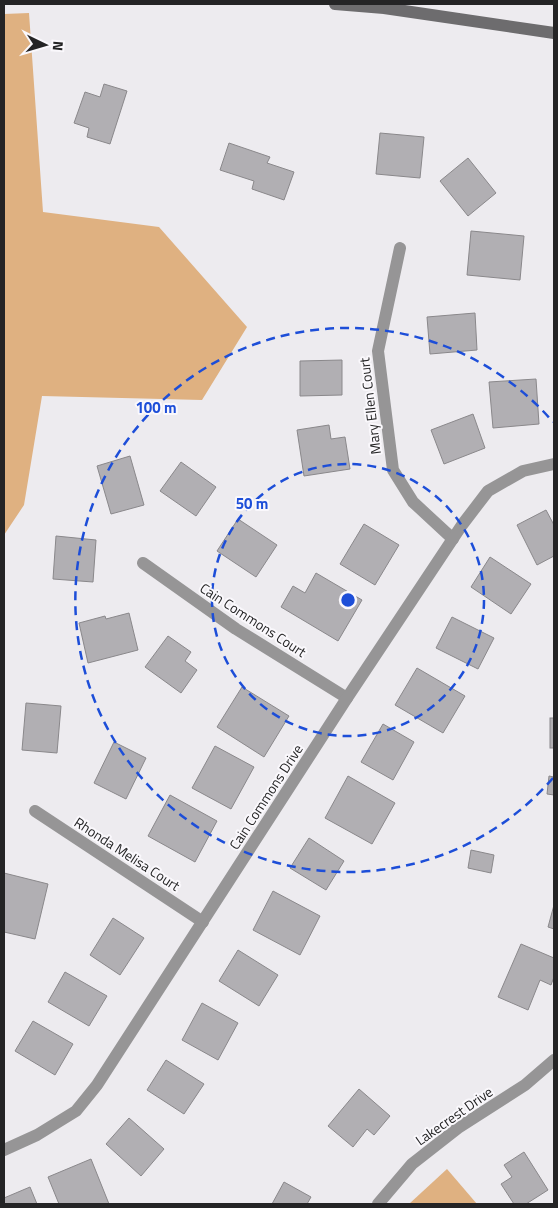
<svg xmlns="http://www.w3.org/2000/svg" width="558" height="1208" font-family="'Titillium Web',sans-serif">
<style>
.green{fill:#dfb181}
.building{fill:#b1afb3;stroke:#8a888b}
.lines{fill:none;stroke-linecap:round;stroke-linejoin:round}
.minor{stroke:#969596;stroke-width:12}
.secondary{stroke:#6d6c6e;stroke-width:12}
.ring{fill:none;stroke:#1d4ed8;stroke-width:2.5;stroke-dasharray:9 6}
.labels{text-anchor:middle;stroke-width:4;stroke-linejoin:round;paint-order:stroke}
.street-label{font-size:14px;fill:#242425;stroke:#faf8fc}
.centre{fill:#1d4ed8;stroke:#faf8fc;stroke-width:2.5}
.ring-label{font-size:15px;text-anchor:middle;font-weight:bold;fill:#1d4ed8;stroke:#faf8fc;stroke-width:4;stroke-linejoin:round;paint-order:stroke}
</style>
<rect width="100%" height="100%" fill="#edebef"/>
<!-- green -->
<g class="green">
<polygon points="29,13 43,212 159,227 247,327 202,400 42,396 24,505 4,535 4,14"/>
<polygon points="447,1169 477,1204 409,1204"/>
</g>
<!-- building -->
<g class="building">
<polygon points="104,84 127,91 110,144 87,137 89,128 74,123 85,92 100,97"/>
<polygon points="380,133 424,137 420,178 376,174"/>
<polygon points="229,143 270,157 267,163 294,172 284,200 252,189 254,181 220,170"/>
<polygon points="468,158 496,193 468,216 440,181"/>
<polygon points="471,231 524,236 520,280 467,275"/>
<polygon points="475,313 477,350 430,354 427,317"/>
<polygon points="342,360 342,395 300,396 300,361"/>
<polygon points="536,379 539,424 493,428 489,382"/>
<polygon points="473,414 485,448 444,464 431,430"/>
<polygon points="329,425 331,439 345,437 350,469 304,476 297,430"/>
<polygon points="130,456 144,505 111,514 97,466"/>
<polygon points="181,462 216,487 196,516 160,491"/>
<polygon points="546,510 554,525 554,556 537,565 517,525"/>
<polygon points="238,519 277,545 256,577 217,551"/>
<polygon points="364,524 399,545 375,585 340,564"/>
<polygon points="56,536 96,540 93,582 53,579"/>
<polygon points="490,557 531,584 511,614 471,587"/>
<polygon points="316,573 362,600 338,641 281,607 293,586 305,593"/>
<polygon points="129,613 138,650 88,663 79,623 105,616 106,619"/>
<polygon points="452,617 494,638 478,669 436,648"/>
<polygon points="168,636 191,652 185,661 197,670 181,693 145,667"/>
<polygon points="417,668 465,696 443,733 395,705"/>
<polygon points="242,687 289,716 264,757 217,727"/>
<polygon points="26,703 61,706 57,753 22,750"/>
<rect x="550" y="718" width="4" height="30"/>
<polygon points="383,724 414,742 393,780 361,762"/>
<polygon points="114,742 146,758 126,799 94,783"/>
<polygon points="215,746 254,767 231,809 192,788"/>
<polygon points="348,776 395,803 372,844 325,818"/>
<polygon points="549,776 554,777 554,795 547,794"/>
<polygon points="170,795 217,821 195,862 148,836"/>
<polygon points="309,838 344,861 326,890 290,868"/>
<polygon points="471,850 494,855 491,873 468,868"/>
<polygon points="4,873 48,884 35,939 4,932"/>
<polygon points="273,891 320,916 300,955 253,930"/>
<polygon points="554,905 554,929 548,927"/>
<polygon points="113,918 144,938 120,975 90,955"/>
<polygon points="521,944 554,958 554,977 551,985 540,980 528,1010 498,997"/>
<polygon points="238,950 278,975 259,1006 219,981"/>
<polygon points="65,972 107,996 89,1026 48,1002"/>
<polygon points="202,1003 238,1023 218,1060 182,1040"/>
<polygon points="33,1021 73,1044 55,1075 15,1051"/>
<polygon points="166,1060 204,1084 184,1114 147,1090"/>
<polygon points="359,1089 390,1116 374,1135 367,1129 353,1147 328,1126"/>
<polygon points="129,1118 164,1149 141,1176 106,1144"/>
<polygon points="524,1152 548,1190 526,1204 514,1204 501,1184 512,1177 504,1165"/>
<polygon points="91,1159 109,1204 59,1204 48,1177"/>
<polygon points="284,1182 311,1197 307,1204 272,1204"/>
<polygon points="30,1187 37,1204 4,1204 4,1198"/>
</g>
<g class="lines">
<!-- minor -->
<g class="minor">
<polyline points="400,248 378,351 393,470 413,502 453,539"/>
<polyline points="143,563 236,629 347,698"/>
<polyline points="35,811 203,922"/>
<polyline points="4,1150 37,1135 76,1111 97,1085 347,698 462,525 488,491 523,471 554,464"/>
<polyline points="378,1204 412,1164 458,1128 525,1085 554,1060"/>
</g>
<!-- secondary -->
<polyline class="secondary" points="335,4 384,8 554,33"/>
</g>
<!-- distance rings -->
<g class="ring">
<circle cx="348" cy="600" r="136"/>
<path d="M553 778A272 272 0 1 1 553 422"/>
</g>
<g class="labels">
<!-- street labels -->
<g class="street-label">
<text transform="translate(370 406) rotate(-97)" y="5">Mary Ellen Court</text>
<text transform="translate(253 620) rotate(33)" y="5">Cain Commons Court</text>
<text transform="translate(266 797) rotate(-57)" y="5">Cain Commons Drive</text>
<text transform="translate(127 854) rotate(33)" y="5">Rhonda Melisa Court</text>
<text transform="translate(454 1116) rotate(-35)" y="5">Lakecrest Drive</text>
</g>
</g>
<circle cx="348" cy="600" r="8" class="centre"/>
<g class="ring-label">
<text x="156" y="413">100 m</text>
<text x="252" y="509">50 m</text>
</g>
<!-- border -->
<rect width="558" height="1208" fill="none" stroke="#242425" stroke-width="10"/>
<!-- north arrow -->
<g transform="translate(45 45) rotate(95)" stroke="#faf8fc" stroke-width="4" paint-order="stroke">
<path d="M0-4L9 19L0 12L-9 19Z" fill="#242425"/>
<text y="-8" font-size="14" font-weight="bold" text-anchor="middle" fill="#242425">N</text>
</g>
</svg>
